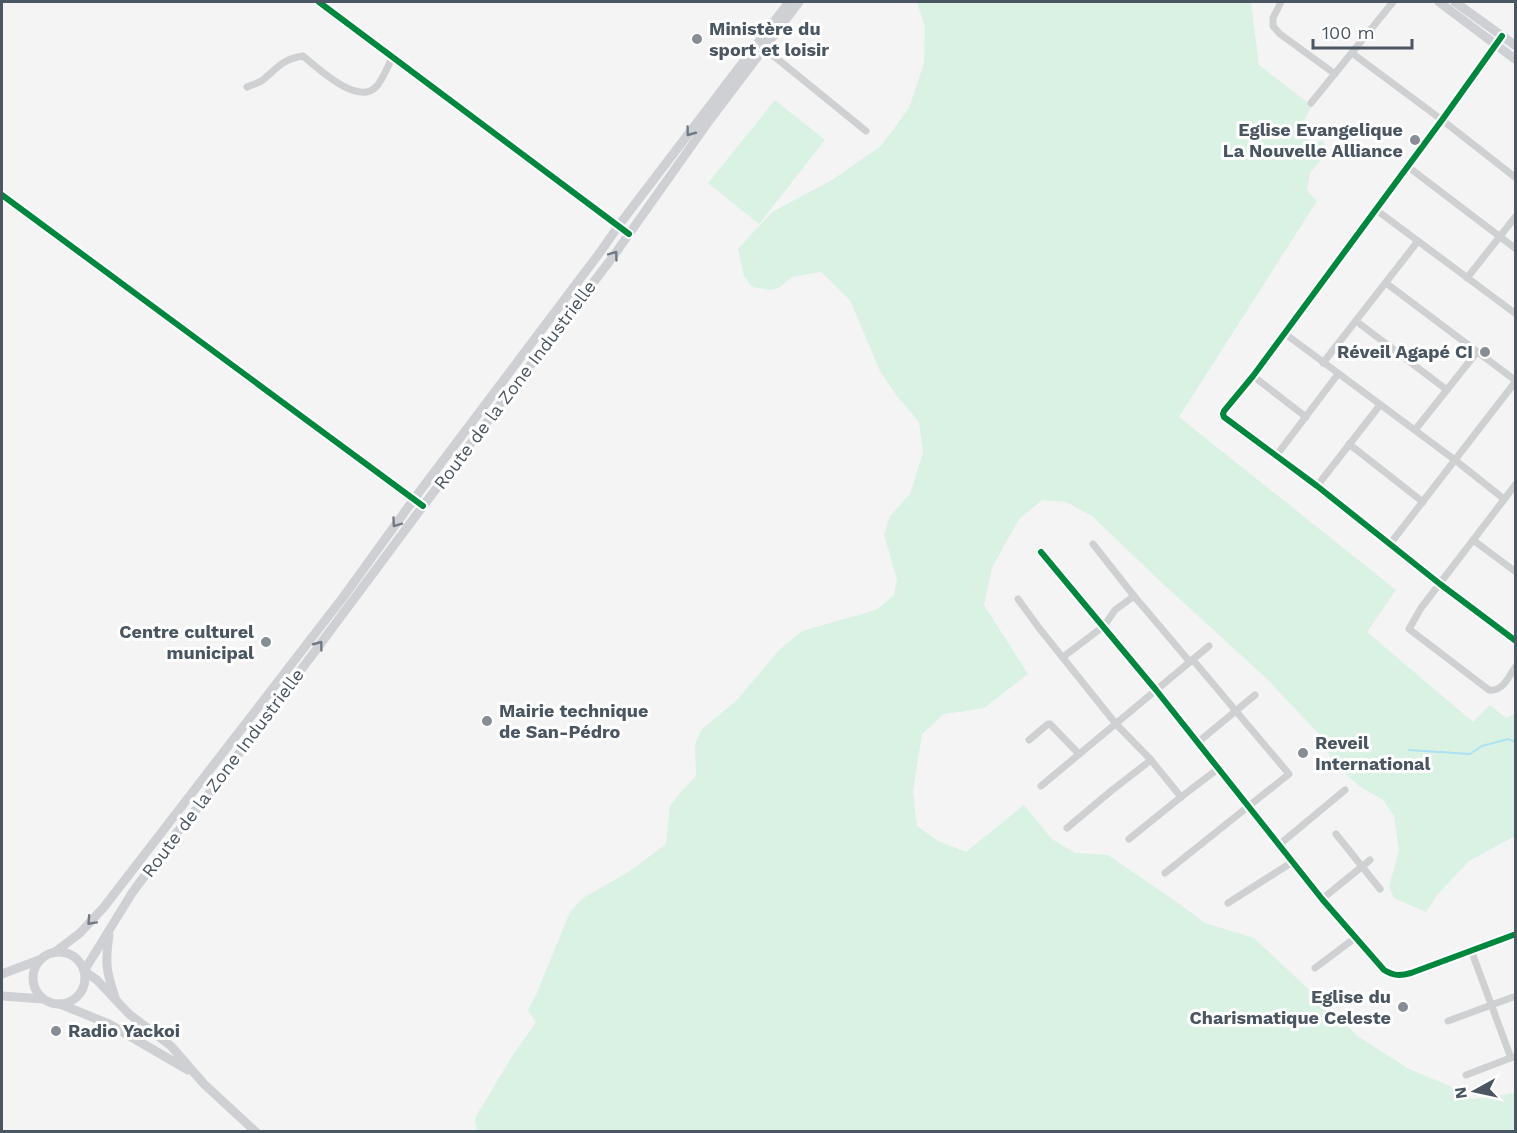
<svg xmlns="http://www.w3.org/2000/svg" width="1517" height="1133" font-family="'Work Sans',sans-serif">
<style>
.green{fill:#d9f2e3}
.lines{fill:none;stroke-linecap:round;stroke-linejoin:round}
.stream{stroke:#aee2f0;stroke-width:2}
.street{stroke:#ced0d2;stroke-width:7}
.secondary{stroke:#ced0d4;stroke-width:9}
.cycleway-casing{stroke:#fff;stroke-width:10}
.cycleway{stroke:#00873e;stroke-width:6}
.oneway{stroke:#727b84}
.poi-dot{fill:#868d94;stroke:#fff;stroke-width:2}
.labels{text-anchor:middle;stroke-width:6;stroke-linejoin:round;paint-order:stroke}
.poi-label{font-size:18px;font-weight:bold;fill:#4a5661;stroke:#fff;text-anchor:start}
.street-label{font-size:18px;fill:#4a5661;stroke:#fff}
</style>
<rect width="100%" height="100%" fill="#f4f4f4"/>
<!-- green -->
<g class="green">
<polygon points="917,2 1251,2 1259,65 1312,106 1300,127 1302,135 1309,141 1323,141 1327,153 1310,173 1307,190 1317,201 1179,417 1396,590 1367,632 1473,722 1490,705 1506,718 1515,714 1515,836 1469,861 1438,894 1426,912 1394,898 1389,886 1399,851 1394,816 1383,800 1359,786 1332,761 1320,735 1266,678 1161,582 1092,516 1066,502 1042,500 1019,519 992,568 984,605 1028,674 984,708 944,714 922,734 913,791 917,826 938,841 966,852 1024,805 1052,839 1075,853 1108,855 1178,903 1205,923 1254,938 1359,1037 1409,1069 1457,1089 1472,1099 1515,1093 1515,1131 477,1132 475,1118 511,1058 536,1022 528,1010 536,995 570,912 583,898 630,871 666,844 670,806 680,793 696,776 695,744 702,729 735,702 779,650 802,631 876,610 894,595 897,579 884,535 890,516 910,494 923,452 919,422 896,395 880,371 850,300 821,272 792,277 779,288 771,290 752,287 744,276 738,249 772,212 832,180 881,146 909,108 924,63 925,27"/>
<polygon points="775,100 825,140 759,224 708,183"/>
</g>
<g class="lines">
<!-- stream -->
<polyline class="stream" points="1409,750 1470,754 1482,746 1508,739 1516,742"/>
<!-- street -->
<g class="street">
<polyline points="319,2 629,234"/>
<polyline points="1281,2 1273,18 1273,26 1280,34 1335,74"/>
<polyline points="1502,36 1442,120 1253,376 1224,411 1223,414 1224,417 1317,486 1440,584 1516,641"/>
<polyline points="764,48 866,131"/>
<polyline points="1352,53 1442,120 1516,178"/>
<path d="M247 87C253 84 261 83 265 78 279 66 284 59 303 56 318 68 357 106 376 87 382 81 388 66 392 58"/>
<polyline points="1311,103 1393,2"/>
<polyline points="1407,166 1516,249"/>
<polyline points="2,195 423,506"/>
<polyline points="1375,209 1516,314"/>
<polyline points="1467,278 1516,216"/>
<polyline points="1386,283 1516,381"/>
<polyline points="1356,321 1447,390"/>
<polyline points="1284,333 1455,460 1504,499"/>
<polyline points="1323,363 1418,241"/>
<polyline points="1253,376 1306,417"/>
<polyline points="1415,430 1477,352"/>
<polyline points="1349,444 1423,502"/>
<polyline points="1276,456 1338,374"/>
<path d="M1516 484 1421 608 1409 629 1489 690C1503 692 1509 676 1516 666"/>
<polyline points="1317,486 1380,405"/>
<polyline points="1473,540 1516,572"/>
<polyline points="1093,544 1134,596 1190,662"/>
<polyline points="1390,544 1516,381"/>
<path d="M1041 552 1156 690 1322 899 1384 970C1394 976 1400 976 1411 973L1516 934"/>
<polyline points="1018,599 1039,628 1116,724 1151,760 1181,797"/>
<polyline points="1063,657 1104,626 1115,610 1134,596"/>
<polyline points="1029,740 1048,724 1050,724 1079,754"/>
<polyline points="1197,743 1255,695"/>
<polyline points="1041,786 1209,646"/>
<polyline points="1067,828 1111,791 1151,760"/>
<polyline points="1336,834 1380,889"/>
<polyline points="1129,839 1181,797 1219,768"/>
<polyline points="1280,844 1345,790"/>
<polyline points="1165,873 1289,774 1193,660"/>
<polyline points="1322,899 1370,860"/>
<polyline points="1228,903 1294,861"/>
<polyline points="1471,950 1511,1058"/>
<polyline points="1315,968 1355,938"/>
<polyline points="1448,1021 1516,996"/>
<polyline points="1466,1075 1513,1057"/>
</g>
<!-- secondary -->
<g class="secondary">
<polyline points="1439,2 1516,60"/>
<polyline points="1455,2 1516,46"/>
<path d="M109 935C105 962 106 971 115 997"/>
<circle cx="59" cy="978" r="26"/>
<polyline points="55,952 80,933 104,907 344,596 414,499 601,251 619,225 789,2"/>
<polyline points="2,974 39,960"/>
<polyline points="2,996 43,999"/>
<polyline points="60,1004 109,1024 188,1070"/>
<polyline points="256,1132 204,1084 171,1046 129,1014 97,980 84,971 132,893 174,836 205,799 423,506 612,258 709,121 799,2"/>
</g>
<defs>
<g id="cycleway">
<polyline points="319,2 629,234"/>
<polyline points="1502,36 1442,120 1253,376 1224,411 1223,414 1224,417 1317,486 1440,584 1516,641"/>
<polyline points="2,195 423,506"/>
<path d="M1041 552 1156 690 1322 899 1384 970C1394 976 1400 976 1411 973L1516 934"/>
</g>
</defs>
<!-- cycleway casing -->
<use href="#cycleway" class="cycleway-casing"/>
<!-- cycleway -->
<use href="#cycleway" class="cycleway"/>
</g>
<!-- one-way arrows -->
<defs><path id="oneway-chevron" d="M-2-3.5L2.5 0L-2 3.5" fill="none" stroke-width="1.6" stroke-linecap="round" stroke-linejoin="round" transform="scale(1.5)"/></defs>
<g class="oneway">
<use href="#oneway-chevron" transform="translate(690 132) rotate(127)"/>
<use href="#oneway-chevron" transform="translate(614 255) rotate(-54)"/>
<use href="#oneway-chevron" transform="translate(396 523) rotate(126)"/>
<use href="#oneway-chevron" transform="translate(319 645) rotate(-53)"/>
<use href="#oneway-chevron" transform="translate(91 921) rotate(133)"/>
</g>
<!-- markers -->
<g class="poi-dot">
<circle cx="697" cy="39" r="6"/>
<circle cx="1415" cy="140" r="6"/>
<circle cx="1485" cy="352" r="6"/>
<circle cx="266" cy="642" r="6"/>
<circle cx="487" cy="721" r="6"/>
<circle cx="1303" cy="753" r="6"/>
<circle cx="1403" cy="1007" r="6"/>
<circle cx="56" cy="1031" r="6"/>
</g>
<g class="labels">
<!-- poi labels -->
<g class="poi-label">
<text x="709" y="35">Ministère du<tspan x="709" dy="21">sport et loisir</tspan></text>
<text x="1403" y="136" text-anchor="end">Eglise Evangelique<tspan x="1403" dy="21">La Nouvelle Alliance</tspan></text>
<text x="1473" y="358" text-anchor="end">Réveil Agapé CI</text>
<text x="254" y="638" text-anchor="end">Centre culturel<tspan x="254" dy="21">municipal</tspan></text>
<text x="499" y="717">Mairie technique<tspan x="499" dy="21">de San-Pédro</tspan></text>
<text x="1315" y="749">Reveil<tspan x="1315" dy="21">International</tspan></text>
<text x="1391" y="1003" text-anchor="end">Eglise du<tspan x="1391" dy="21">Charismatique Celeste</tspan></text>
<text x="68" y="1037">Radio Yackoi</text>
</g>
<!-- street labels -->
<g class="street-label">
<text transform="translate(515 385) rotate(-53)" y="6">Route de la Zone Industrielle</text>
<text transform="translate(223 773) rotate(-53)" y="6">Route de la Zone Industrielle</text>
</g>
</g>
<!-- border -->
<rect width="1517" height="1133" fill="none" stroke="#4a5661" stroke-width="6"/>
<!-- north arrow -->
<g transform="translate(1475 1091) rotate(262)" stroke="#ffffff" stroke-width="4.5" paint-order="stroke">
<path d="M0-4.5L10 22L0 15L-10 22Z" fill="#4a5661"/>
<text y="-9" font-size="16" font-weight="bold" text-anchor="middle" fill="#4a5661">N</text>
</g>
<!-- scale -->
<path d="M1313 39v9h99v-9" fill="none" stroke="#4a5661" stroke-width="3"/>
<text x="1322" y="39" font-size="18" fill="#4a5661" stroke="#ffffff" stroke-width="4.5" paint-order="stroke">100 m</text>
</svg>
